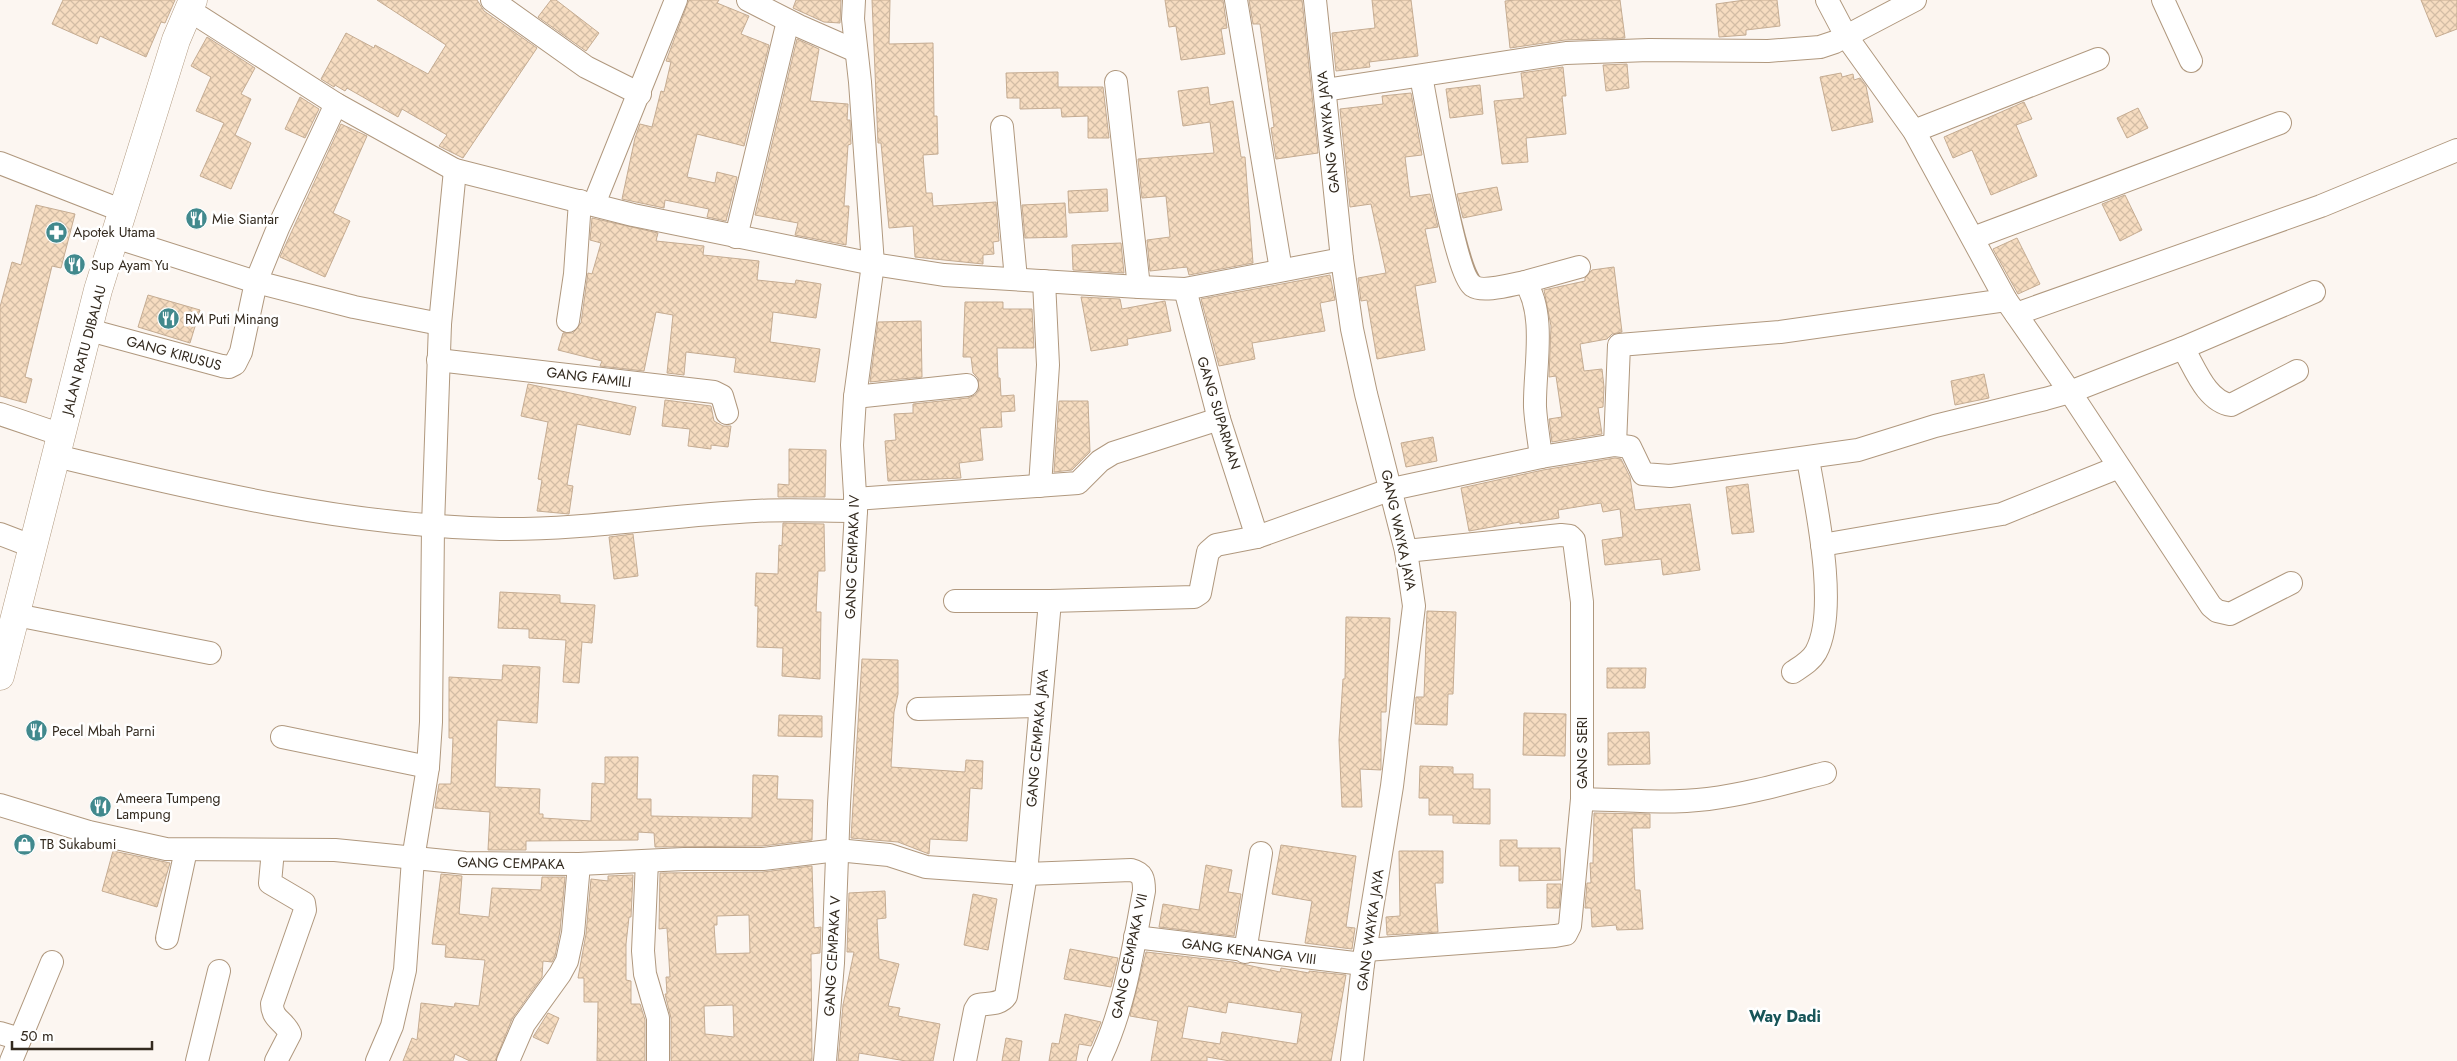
<svg xmlns="http://www.w3.org/2000/svg" width="2457" height="1061" font-family="Jost,sans-serif">
<style>
.building{fill:url(#building-cross-hatch);stroke:#c5ac92;fill-rule:evenodd}
.lines{fill:none;stroke-linecap:round;stroke-linejoin:round}
.minor-casing{stroke:#b0987e;stroke-width:24}
.secondary-casing{stroke:#b0987e;stroke-width:29}
.minor{stroke:#fff;stroke-width:22}
.secondary{stroke:#fff;stroke-width:28}
.labels{text-anchor:middle;stroke-width:5;stroke-linejoin:round;paint-order:stroke}
.street-label{font-size:14px;fill:#332a1f;stroke:#fff}
.poi-label{font-size:14px;fill:#332a1f;stroke:#fff;text-anchor:start}
.quarter-label{font-size:16px;font-weight:bold;fill:#185558;stroke:#fff}
</style>
<defs>
<pattern id="building-cross-hatch" width="8" height="8" patternUnits="userSpaceOnUse" patternTransform="scale(1.25)"><rect width="8" height="8" fill="#f6dcc0"/><path d="M0 0l8 8M0 8l8-8" fill="none" stroke="#d3bda5"/></pattern>
</defs>
<rect width="100%" height="100%" fill="#fcf6f1"/>
<!-- building -->
<g class="building">
<polygon points="63,0 175,0 165,23 161,22 146,57 100,36 97,44 52,24"/>
<polygon points="377,0 477,0 484,11 537,48 463,158 439,146 447,135 402,109 398,117 347,88 345,91 335,85 334,87 321,79 346,33 374,48 375,45 428,74 446,45"/>
<polygon points="551,0 556,0 599,33 586,51 538,17"/>
<polygon points="689,0 719,0 717,3 749,16 741,34 769,45 744,146 697,134 687,177 715,183 717,172 737,177 726,221 707,217 709,209 665,200 664,208 622,199 635,138 640,124 652,127 661,91 664,92 671,62 666,61"/>
<polygon points="796,0 841,0 840,23 824,22 793,8"/>
<polygon points="872,0 890,0 889,44 933,43 934,116 937,116 938,154 923,155 926,193 932,193 933,206 996,202 999,241 993,242 994,254 983,255 983,264 915,257 913,226 889,228 881,143 878,143"/>
<polygon points="1165,0 1223,0 1227,28 1221,29 1225,54 1181,60 1176,26 1169,27"/>
<polygon points="1249,0 1302,0 1318,153 1276,159 1271,128 1274,127 1260,24 1253,24"/>
<polygon points="1372,0 1411,0 1418,56 1369,62 1370,67 1336,71 1332,33 1375,28"/>
<polygon points="1515,0 1620,0 1625,38 1565,40 1510,48 1505,1"/>
<polygon points="1745,0 1777,0 1780,26 1746,30 1746,35 1719,37 1716,4"/>
<polygon points="2421,0 2457,0 2457,29 2436,37"/>
<polygon points="207,37 255,68 241,94 251,99 235,135 251,143 231,189 200,176 224,123 196,111 211,77 191,66"/>
<polygon points="797,39 819,49 810,101 848,104 847,120 850,120 851,144 848,145 844,206 849,206 846,245 795,235 798,223 755,215"/>
<polygon points="1627,64 1629,88 1606,91 1603,65"/>
<polygon points="1563,67 1566,96 1562,96 1566,134 1526,138 1528,162 1502,164 1494,101 1524,98 1521,73"/>
<polygon points="1058,72 1058,87 1103,87 1109,138 1088,138 1088,116 1062,117 1061,108 1020,109 1020,98 1007,98 1006,73"/>
<polygon points="1841,73 1842,77 1853,74 1854,80 1860,78 1866,86 1873,122 1832,131 1820,77"/>
<polygon points="1480,85 1483,114 1450,118 1446,89"/>
<polygon points="1208,87 1210,105 1233,101 1241,157 1245,157 1253,263 1189,275 1187,267 1150,271 1147,240 1170,237 1166,196 1142,198 1138,159 1214,153 1210,122 1183,126 1178,91"/>
<polygon points="1411,93 1422,155 1405,157 1410,197 1430,194 1438,227 1425,229 1436,282 1415,286 1425,350 1377,359 1367,300 1361,301 1358,278 1386,273 1371,204 1350,207 1340,109 1383,104 1382,96"/>
<polygon points="300,97 319,109 305,138 285,129"/>
<polygon points="2024,102 2032,119 2016,125 2037,176 1991,195 1972,150 1953,158 1944,137"/>
<polygon points="2138,108 2148,128 2127,138 2117,118"/>
<polygon points="341,124 367,136 333,213 350,221 325,277 280,257"/>
<polygon points="1497,187 1502,210 1463,218 1457,194"/>
<polygon points="1107,189 1108,211 1069,213 1068,191"/>
<polygon points="2125,195 2142,230 2120,241 2102,204"/>
<polygon points="1065,203 1067,237 1025,238 1022,205"/>
<polygon points="36,205 75,214 61,268 52,266 25,377 32,379 26,403 0,396 0,307 12,262 21,265"/>
<polygon points="592,218 658,233 656,241 704,246 703,255 759,261 757,280 795,284 796,280 821,284 816,318 773,312 770,342 820,349 815,382 734,372 736,358 686,352 684,375 667,373 673,315 656,312 644,371 600,366 602,361 558,350 563,333 573,333 581,323 588,273 592,274 601,243 590,240"/>
<polygon points="2017,238 2040,284 2018,294 1993,249"/>
<polygon points="1121,243 1124,273 1073,270 1072,245"/>
<polygon points="1614,267 1622,332 1612,334 1607,339 1580,344 1584,371 1602,369 1604,387 1603,407 1598,408 1602,434 1552,442 1549,419 1562,417 1556,376 1549,377 1551,326 1544,290 1585,281 1585,278 1592,270"/>
<polygon points="1330,275 1335,300 1320,303 1325,331 1252,343 1255,359 1219,366 1201,299"/>
<polygon points="148,295 200,310 190,343 138,327"/>
<polygon points="1081,297 1120,299 1122,309 1165,301 1171,331 1127,339 1128,345 1091,351"/>
<polygon points="965,302 1003,302 1003,309 1032,309 1034,348 997,348 998,378 1000,378 1001,396 1014,395 1015,411 1001,412 1002,427 980,428 983,460 959,463 961,478 888,481 885,441 896,440 894,414 913,413 913,404 968,398 975,395 979,390 978,378 973,373 971,357 963,357"/>
<polygon points="921,321 922,377 870,382 878,322"/>
<polygon points="1984,374 1989,398 1955,405 1951,381"/>
<polygon points="528,384 636,407 630,435 577,424 567,485 573,486 569,514 537,511 542,480 538,479 548,422 521,416"/>
<polygon points="665,400 711,406 714,421 723,426 731,426 728,447 711,445 711,449 688,446 690,429 662,426"/>
<polygon points="1059,401 1088,401 1090,452 1072,470 1054,472"/>
<polygon points="1433,437 1437,461 1406,467 1401,443"/>
<polygon points="789,449 826,450 825,497 778,497 778,484 789,485"/>
<polygon points="1615,458 1621,459 1630,477 1635,510 1690,504 1700,570 1663,575 1661,559 1605,565 1602,540 1623,537 1620,509 1603,512 1601,503 1558,510 1559,518 1520,524 1520,522 1469,531 1461,488 1543,470"/>
<polygon points="1748,484 1754,532 1732,534 1726,487"/>
<polygon points="783,523 824,524 825,571 818,571 816,612 821,612 820,679 782,676 783,648 757,647 758,606 755,606 756,573 778,574 779,545 782,546"/>
<polygon points="633,534 638,576 614,579 609,537"/>
<polygon points="500,592 560,595 560,603 595,605 592,643 582,642 579,683 563,682 566,640 529,638 529,629 498,628"/>
<polygon points="1427,611 1456,612 1453,694 1448,694 1447,725 1415,724 1416,697 1424,697"/>
<polygon points="1346,617 1390,618 1386,712 1381,712 1381,770 1360,769 1362,807 1342,807 1339,740 1343,679 1345,679"/>
<polygon points="862,659 898,660 898,694 894,712 891,767 965,772 966,760 983,761 982,789 970,788 967,841 930,839 929,854 898,842 851,838"/>
<polygon points="503,665 540,667 537,723 497,720 495,787 540,789 539,814 543,814 543,818 591,821 592,783 605,784 605,757 638,757 637,799 651,799 651,816 752,818 753,775 778,776 777,799 813,800 812,840 762,846 655,847 654,833 638,832 638,840 526,841 526,850 488,850 490,812 435,808 439,784 451,784 453,738 449,738 449,677 502,680"/>
<polygon points="1607,668 1646,668 1645,688 1607,688"/>
<polygon points="1524,713 1566,714 1565,756 1523,755"/>
<polygon points="779,715 822,716 822,737 778,736"/>
<polygon points="1649,732 1650,764 1608,765 1608,733"/>
<polygon points="1420,766 1453,767 1453,774 1473,774 1473,789 1490,789 1490,824 1453,823 1453,815 1429,815 1429,798 1419,798"/>
<polygon points="1594,813 1650,814 1650,828 1632,828 1635,890 1640,890 1643,929 1617,930 1616,925 1592,927 1591,908 1585,908 1587,883 1591,883 1590,863 1593,863"/>
<polygon points="1500,840 1517,840 1517,848 1560,848 1561,880 1519,881 1519,866 1500,866"/>
<polygon points="1281,845 1356,856 1346,927 1355,928 1352,949 1305,943 1312,901 1272,894"/>
<polygon points="113,851 170,863 157,907 102,891"/>
<polygon points="1399,851 1443,851 1443,883 1435,883 1438,932 1387,935 1386,917 1400,916"/>
<polygon points="1206,865 1232,870 1228,892 1241,894 1234,936 1159,927 1163,904 1199,910"/>
<path d="M812 866 814 928 821 927 820 953 811 954 812 1061H671V1018L665 994H667L666 977H670L667 928 659 929 660 873 763 872ZM749 915 750 953 716 954 714 925H717V916ZM733 1005 734 1037 705 1034 704 1006Z"/>
<polygon points="441,874 462,876 459,914 489,917 492,888 541,890 542,877 565,877 560,931 555,956 552,962 543,961 542,977 512,1019 495,1061 470,1061 455,1054 453,1061 403,1061 412,1038 417,1040 421,1003 454,1007 455,1003 479,1006 485,960 445,957 446,945 432,944"/>
<polygon points="633,875 631,917 629,917 626,944 626,980 631,981 631,1004 640,1004 645,1020 645,1061 597,1061 598,1002 584,1002 584,978 578,978 586,934 591,879 608,881 608,876"/>
<polygon points="1547,884 1561,884 1559,908 1547,908"/>
<polygon points="885,891 886,918 877,919 879,959 899,964 888,1006 900,1008 898,1016 940,1024 933,1061 906,1061 859,1053 858,1061 838,1061 843,1005 854,952 847,952 849,893"/>
<polygon points="973,894 997,899 988,950 964,945"/>
<polygon points="1070,949 1118,958 1111,987 1064,979"/>
<path d="M1146 952 1233 962 1280 972 1281 968 1309 973V971L1346 975 1331 1061H1230L1207 1057V1061H1151L1158 1021 1130 1016ZM1228 1002 1302 1013 1297 1044 1222 1032 1220 1044 1182 1038 1188 1006 1226 1013Z"/>
<polygon points="548,1013 559,1018 548,1044 533,1037"/>
<polygon points="1065,1014 1101,1022 1091,1046 1079,1044 1076,1061 1049,1061 1052,1043 1059,1044"/>
<polygon points="1006,1038 1022,1041 1019,1061 1002,1061"/>
</g>
<g class="lines">
<defs>
<g id="minor">
<polyline points="492,0 586,67 640,94"/>
<polyline points="748,0 799,26 856,51"/>
<polyline points="1236,0 1281,270"/>
<polyline points="1315,0 1342,259 1352,329 1366,394 1406,551 1414,606 1392,786 1363,964 1352,1061"/>
<polyline points="1827,0 1846,36 1914,131 2006,300 2070,392 2211,606 2217,611 2230,614 2291,583"/>
<polyline points="2163,0 2191,61"/>
<polyline points="189,10 336,104 455,170 633,215 873,264 944,275 1139,287 1185,289 1342,259"/>
<path d="M1421 76C1427 106 1455 275 1473 286 1483 293 1513 284 1525 282 1547 314 1534 370 1535 407 1536 424 1539 440 1541 457"/>
<polyline points="1116,82 1139,287"/>
<polyline points="1325,90 1566,53 1649,50 1768,51 1820,47 1835,42 1915,0"/>
<polyline points="1002,127 1016,279"/>
<polyline points="1914,131 2098,59"/>
<polyline points="0,163 123,211"/>
<polyline points="594,204 676,0"/>
<polyline points="115,237 256,282 354,307 440,324"/>
<polyline points="736,237 788,21"/>
<polyline points="1973,238 2280,123"/>
<polyline points="1525,282 1579,267"/>
<polyline points="1185,289 1219,419 1257,537"/>
<polyline points="2016,314 2321,206 2457,150"/>
<polyline points="568,321 575,274 580,201"/>
<polyline points="89,330 222,366 229,367 235,364 241,352 256,282 278,228 336,104"/>
<path d="M2183 348C2195 368 2206 401 2231 405L2297 371"/>
<polyline points="438,360 714,392 722,396 727,413"/>
<polyline points="855,397 967,385"/>
<polyline points="0,414 62,435"/>
<polyline points="1615,445 1619,345 1780,332 2006,300"/>
<path d="M56 456C202 491 348 526 500 529 586 530 669 515 755 511 788 509 822 511 856 511"/>
<polyline points="1040,486 1048,365 1044,281"/>
<polyline points="855,499 1078,483 1100,461 1113,453 1219,419"/>
<polyline points="0,534 34,547"/>
<polyline points="1822,545 2002,514 2119,467"/>
<polyline points="955,601 1050,601 1194,597 1200,593 1208,552 1216,545 1257,537 1392,489 1541,457 1615,445 1630,447 1643,474 1670,476 1858,450 1935,426 2045,399 2070,392 2183,348 2314,292"/>
<polyline points="16,615 210,653"/>
<path d="M1793 672C1802 666 1811 661 1816 652 1839 610 1816 506 1808 459"/>
<polyline points="918,709 1039,706"/>
<polyline points="282,737 428,767"/>
<path d="M1582 799C1623 800 1667 804 1708 799 1748 794 1786 783 1825 773"/>
<path d="M0 805 89 832 166 849 335 850 465 863 579 864 684 859H763L837 850 889 855 926 867 1026 874 1131 870C1143 873 1144 879 1144 891 1133 949 1125 1008 1099 1061"/>
<path d="M273 850 270 883 304 903 305 910 272 1004C272 1020 285 1021 290 1034L276 1061"/>
<polyline points="647,861 643,951 645,974 658,1018 658,1061"/>
<polyline points="1135,937 1363,964"/>
<polyline points="167,938 186,850"/>
<polyline points="1366,950 1555,936 1566,934 1570,926 1582,799 1582,602 1574,540 1570,536 1561,535 1406,551"/>
<polyline points="1245,952 1261,853"/>
<polyline points="0,1033 20,1039"/>
<polyline points="11,1061 52,962"/>
<polyline points="197,1061 219,971"/>
<polyline points="377,1061 392,1026 405,970 413,859 428,767 431,722 433,526 440,324 455,170"/>
<polyline points="508,1061 524,1024 560,974 567,961 573,933 579,864"/>
<polyline points="825,1061 833,963 839,804 856,511 852,445 855,397 873,264 860,82 853,19 854,0"/>
<path d="M965 1061 975 1010 978 1005C988 1003 1000 1005 1006 996L1026 874 1050 601"/>
</g>
<polyline id="secondary" points="0,676 98,290 176,40 193,0"/>
</defs>
<!-- minor casing -->
<use href="#minor" class="minor-casing"/>
<!-- secondary casing -->
<use href="#secondary" class="secondary-casing"/>
<!-- minor -->
<use href="#minor" class="minor"/>
<!-- secondary -->
<use href="#secondary" class="secondary"/>
</g>
<!-- icons -->
<defs>
<symbol id="restaurant-disc" viewBox="-11 -11 22 22"><circle r="9.5" fill="#41898d" stroke="#fff"/><path d="M-5-6h1v4h1v-4h1v4h1v-4h1v5L-1.5 .5V6h-2V.5L-5-1ZM5-6V6H3V1.5H1.5Q1.5-4 5-6Z" fill="#fff"/></symbol>
<symbol id="pharmacy-disc" viewBox="-11 -11 22 22"><circle r="9.5" fill="#41898d" stroke="#fff"/><path d="M-2-6h4v4h4v4h-4v4h-4v-4h-4v-4h4Z" fill="#fff"/></symbol>
<symbol id="shop-disc" viewBox="-11 -11 22 22"><circle r="9.5" fill="#41898d" stroke="#fff"/><path d="M-5-2.5h2.3a2.7 3.5 0 0 1 5.4 0H5L5.5 6h-11ZM-1.5-2.5h3a1.5 2.3 0 0 0-3 0Z" fill="#fff"/></symbol>
</defs>
<g fill-rule="evenodd">
<use href="#restaurant-disc" x="184" y="206" width="25" height="25"/>
<use href="#pharmacy-disc" x="44" y="220" width="25" height="25"/>
<use href="#restaurant-disc" x="62" y="252" width="25" height="25"/>
<use href="#restaurant-disc" x="156" y="306" width="25" height="25"/>
<use href="#restaurant-disc" x="24" y="718" width="25" height="25"/>
<use href="#restaurant-disc" x="88" y="794" width="25" height="25"/>
<use href="#shop-disc" x="12" y="832" width="25" height="25"/>
</g>
<g class="labels">
<!-- street labels -->
<g class="street-label">
<text transform="translate(1328 132) rotate(-96)" y="5">GANG WAYKA JAYA</text>
<text transform="translate(84 350) rotate(-75)" y="5">JALAN RATU DIBALAU</text>
<text transform="translate(174 353) rotate(15)" y="5">GANG KIRUSUS</text>
<text transform="translate(589 377) rotate(7)" y="5">GANG FAMILI</text>
<text transform="translate(1219 413) rotate(73)" y="5">GANG SUPARMAN</text>
<text transform="translate(1399 530) rotate(78)" y="5">GANG WAYKA JAYA</text>
<text transform="translate(852 557) rotate(-88)" y="5">GANG CEMPAKA IV</text>
<text transform="translate(1037 738) rotate(-85)" y="5">GANG CEMPAKA JAYA</text>
<text transform="translate(1582 753) rotate(-90)" y="5">GANG SERI</text>
<text transform="translate(511 863) rotate(1)" y="5">GANG CEMPAKA</text>
<text transform="translate(1370 930) rotate(-82)" y="5">GANG WAYKA JAYA</text>
<text transform="translate(1249 951) rotate(7)" y="5">GANG KENANGA VIII</text>
<text transform="translate(832 956) rotate(-87)" y="5">GANG CEMPAKA V</text>
<text transform="translate(1129 956) rotate(-78)" y="5">GANG CEMPAKA VII</text>
</g>
<!-- poi labels -->
<g class="poi-label">
<text x="212" y="224">Mie Siantar</text>
<text x="73" y="237">Apotek Utama</text>
<text x="91" y="270">Sup Ayam Yu</text>
<text x="185" y="324">RM Puti Minang</text>
<text x="52" y="736">Pecel Mbah Parni</text>
<text x="116" y="803">Ameera Tumpeng<tspan x="116" dy="16">Lampung</tspan></text>
<text x="40" y="849">TB Sukabumi</text>
</g>
<!-- quarter labels -->
<g class="quarter-label">
<text x="1785" y="1022">Way Dadi</text>
</g>
</g>
<!-- scale -->
<path d="M12 1041v8h140v-8" fill="none" stroke="#332a1f" stroke-width="2.5"/>
<text x="20" y="1041" font-size="15" fill="#332a1f" stroke="#ffffff" stroke-width="4" paint-order="stroke">50 m</text>
</svg>
